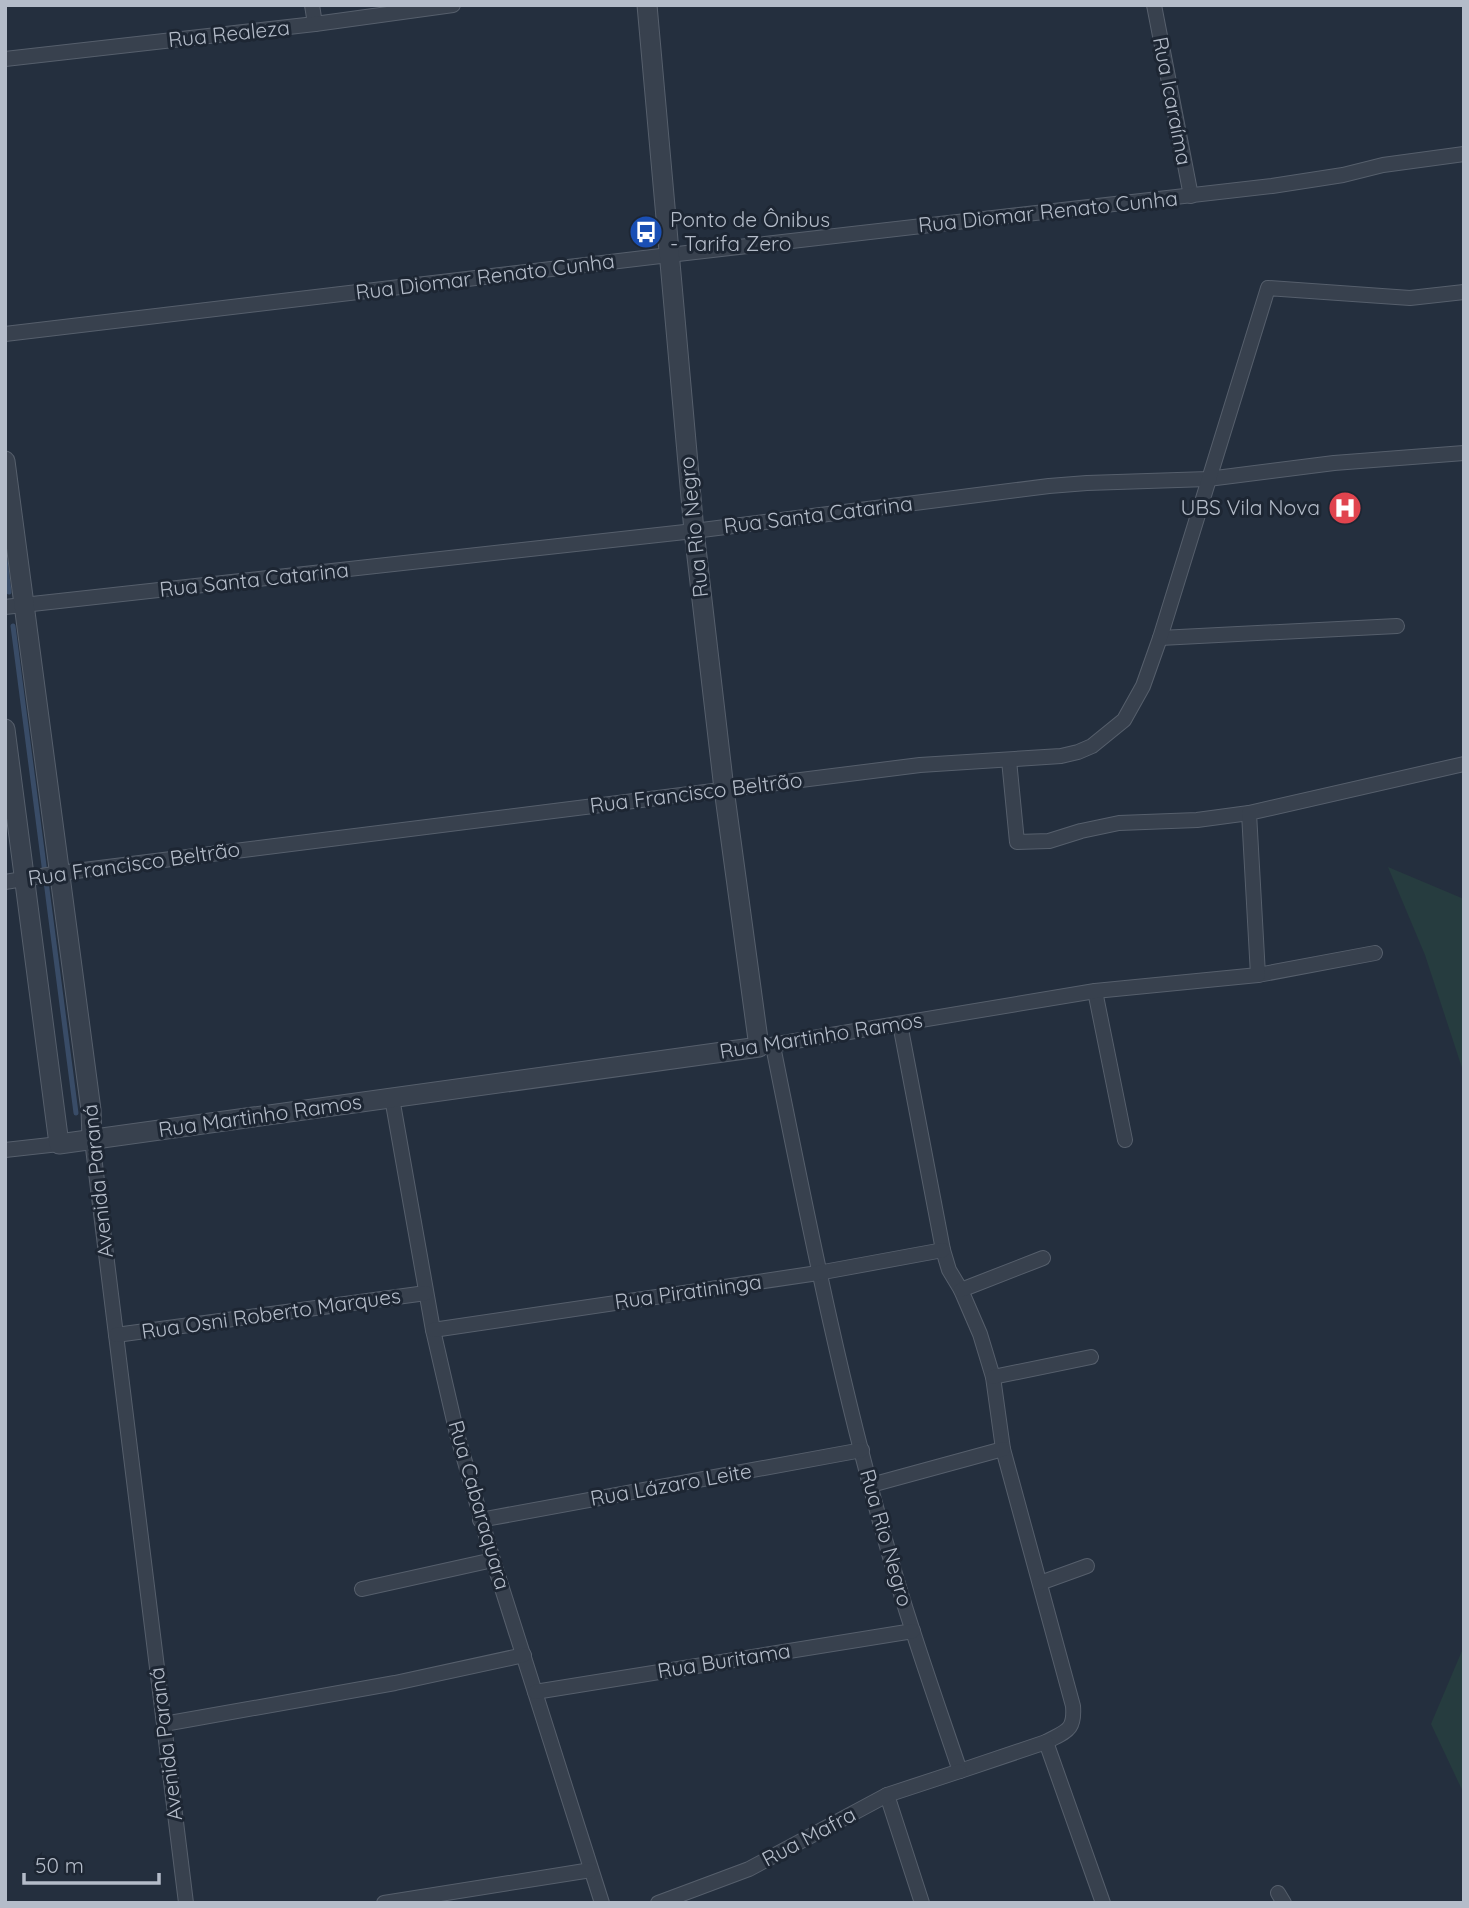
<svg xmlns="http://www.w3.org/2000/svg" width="1469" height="1908" font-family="Quicksand,sans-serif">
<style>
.green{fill:#263c3f}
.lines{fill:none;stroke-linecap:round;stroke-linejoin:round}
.stream{stroke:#394c67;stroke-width:5}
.minor-casing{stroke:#565f6c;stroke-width:16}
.tertiary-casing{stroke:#565f6c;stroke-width:21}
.minor{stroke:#38414e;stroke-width:14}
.tertiary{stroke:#38414e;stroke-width:19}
.labels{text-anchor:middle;stroke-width:6;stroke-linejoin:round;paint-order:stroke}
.street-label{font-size:21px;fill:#b4bcc9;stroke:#1d2633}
.poi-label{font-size:21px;fill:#b4bcc9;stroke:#1d2633;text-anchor:start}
</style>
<rect width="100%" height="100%" fill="#242f3e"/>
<!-- green -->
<g class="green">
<polygon points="1388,867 1464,899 1464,1074 1425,955"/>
<polygon points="1464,1646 1464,1794 1431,1724"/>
</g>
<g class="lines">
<!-- stream -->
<g class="stream">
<polyline points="5,560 9,592"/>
<polyline points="13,626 76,1113"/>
</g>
<defs>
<g id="minor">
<polyline points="312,5 315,24"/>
<polyline points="1154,5 1191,196"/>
<polyline points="5,59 315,24 453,5"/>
<polyline points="5,334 669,255 1272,186 1343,175 1383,165 1464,154"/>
<polyline points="5,607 694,531 1049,486 1087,483 1208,479 1334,463 1464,453"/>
<polyline points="1160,638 1397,626"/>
<polyline points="1009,760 1017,842 1049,841 1081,831 1119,823 1197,820 1249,813"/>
<polyline points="5,882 60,873 920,765 1061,756 1078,752 1092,746 1124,720 1143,686 1160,638 1268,288 1410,298 1464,292"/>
<polyline points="1258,975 1375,953"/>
<polyline points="1095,991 1125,1140"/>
<path d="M900 1024 943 1250 949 1270 961 1290 980 1334 993 1377 1003 1449 1073 1706C1075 1731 1066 1731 1046 1742"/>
<polyline points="765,1046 1095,991 1258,975 1249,813 1464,764"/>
<path d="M773 1046C809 1226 845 1408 898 1584 917 1647 939 1709 960 1771L1046 1742 1103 1903"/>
<polyline points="392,1098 433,1330 457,1434 493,1560 602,1903"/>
<polyline points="92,1140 186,1903"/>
<polyline points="5,1150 59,1144"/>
<polyline points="961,1290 1043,1258"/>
<polyline points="433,1330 818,1273 943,1250"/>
<polyline points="116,1335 426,1293"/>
<polyline points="993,1377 1091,1357"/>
<polyline points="871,1485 1003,1449"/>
<polyline points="480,1520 862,1450"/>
<polyline points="1040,1583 1087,1566"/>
<polyline points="362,1589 493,1560"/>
<polyline points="535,1692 913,1631"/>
<polyline points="164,1724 395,1683 524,1655"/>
<polyline points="887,1795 922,1903"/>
<polyline points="1278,1893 1284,1903"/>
<polyline points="384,1903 591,1870"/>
<polyline points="658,1903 749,1869 887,1795 960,1771"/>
</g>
<g id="tertiary">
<polyline points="5,461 91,1110 92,1140"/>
<polyline points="5,729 59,1144 759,1047 724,789 694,531 647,5"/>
</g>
</defs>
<!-- minor casing -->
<use href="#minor" class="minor-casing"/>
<!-- tertiary casing -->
<use href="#tertiary" class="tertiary-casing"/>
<!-- minor -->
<use href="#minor" class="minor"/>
<!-- tertiary -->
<use href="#tertiary" class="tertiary"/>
</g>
<!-- icons -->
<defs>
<symbol id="bus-disc" viewBox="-11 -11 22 22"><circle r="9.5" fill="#1a4fb4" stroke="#1d2633"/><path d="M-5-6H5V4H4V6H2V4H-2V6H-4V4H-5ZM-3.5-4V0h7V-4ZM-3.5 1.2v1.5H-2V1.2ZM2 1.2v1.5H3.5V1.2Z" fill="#fff"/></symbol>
<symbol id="hospital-disc" viewBox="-11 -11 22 22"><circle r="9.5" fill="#e0444e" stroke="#1d2633"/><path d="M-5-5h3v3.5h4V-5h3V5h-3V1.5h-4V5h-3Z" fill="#fff"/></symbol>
</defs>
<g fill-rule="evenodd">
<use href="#bus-disc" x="627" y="213" width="38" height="38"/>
<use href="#hospital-disc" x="1326" y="489" width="38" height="38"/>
</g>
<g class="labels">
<!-- street labels -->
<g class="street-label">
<text transform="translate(229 34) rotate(-6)" y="7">Rua Realeza</text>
<text transform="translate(1172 101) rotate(79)" y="7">Rua Icaraíma</text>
<text transform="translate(1048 212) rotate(-6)" y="7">Rua Diomar Renato Cunha</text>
<text transform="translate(485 277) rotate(-7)" y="7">Rua Diomar Renato Cunha</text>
<text transform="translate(818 515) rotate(-7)" y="7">Rua Santa Catarina</text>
<text transform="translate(694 527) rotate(-96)" y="7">Rua Rio Negro</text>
<text transform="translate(254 580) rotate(-6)" y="7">Rua Santa Catarina</text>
<text transform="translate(696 793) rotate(-7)" y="7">Rua Francisco Beltrão</text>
<text transform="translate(134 864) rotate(-8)" y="7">Rua Francisco Beltrão</text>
<text transform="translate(821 1036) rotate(-9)" y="7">Rua Martinho Ramos</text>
<text transform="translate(260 1116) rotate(-8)" y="7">Rua Martinho Ramos</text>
<text transform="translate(98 1181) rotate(-96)" y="7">Avenida Paraná</text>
<text transform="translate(688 1292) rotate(-8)" y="7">Rua Piratininga</text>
<text transform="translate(271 1314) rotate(-8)" y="7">Rua Osni Roberto Marques</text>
<text transform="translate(671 1485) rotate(-10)" y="7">Rua Lázaro Leite</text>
<text transform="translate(479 1505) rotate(74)" y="7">Rua Cabaraquara</text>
<text transform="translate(886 1538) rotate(74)" y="7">Rua Rio Negro</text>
<text transform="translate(724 1661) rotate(-9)" y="7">Rua Buritama</text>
<text transform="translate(166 1744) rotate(-97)" y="7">Avenida Paraná</text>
<text transform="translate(809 1837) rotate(-28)" y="7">Rua Mafra</text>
</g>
<!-- poi labels -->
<g class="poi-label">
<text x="670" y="227">Ponto de Ônibus<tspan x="670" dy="24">- Tarifa Zero</tspan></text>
<text x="1320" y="515" text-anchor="end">UBS Vila Nova</text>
</g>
</g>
<!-- border -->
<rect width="1469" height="1908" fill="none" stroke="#b4bcc9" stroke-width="14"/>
<!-- scale -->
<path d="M24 1873v10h135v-10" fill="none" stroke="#b4bcc9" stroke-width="3.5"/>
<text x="35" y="1873" font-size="21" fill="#b4bcc9" stroke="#1d2633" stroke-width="5" paint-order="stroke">50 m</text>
</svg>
